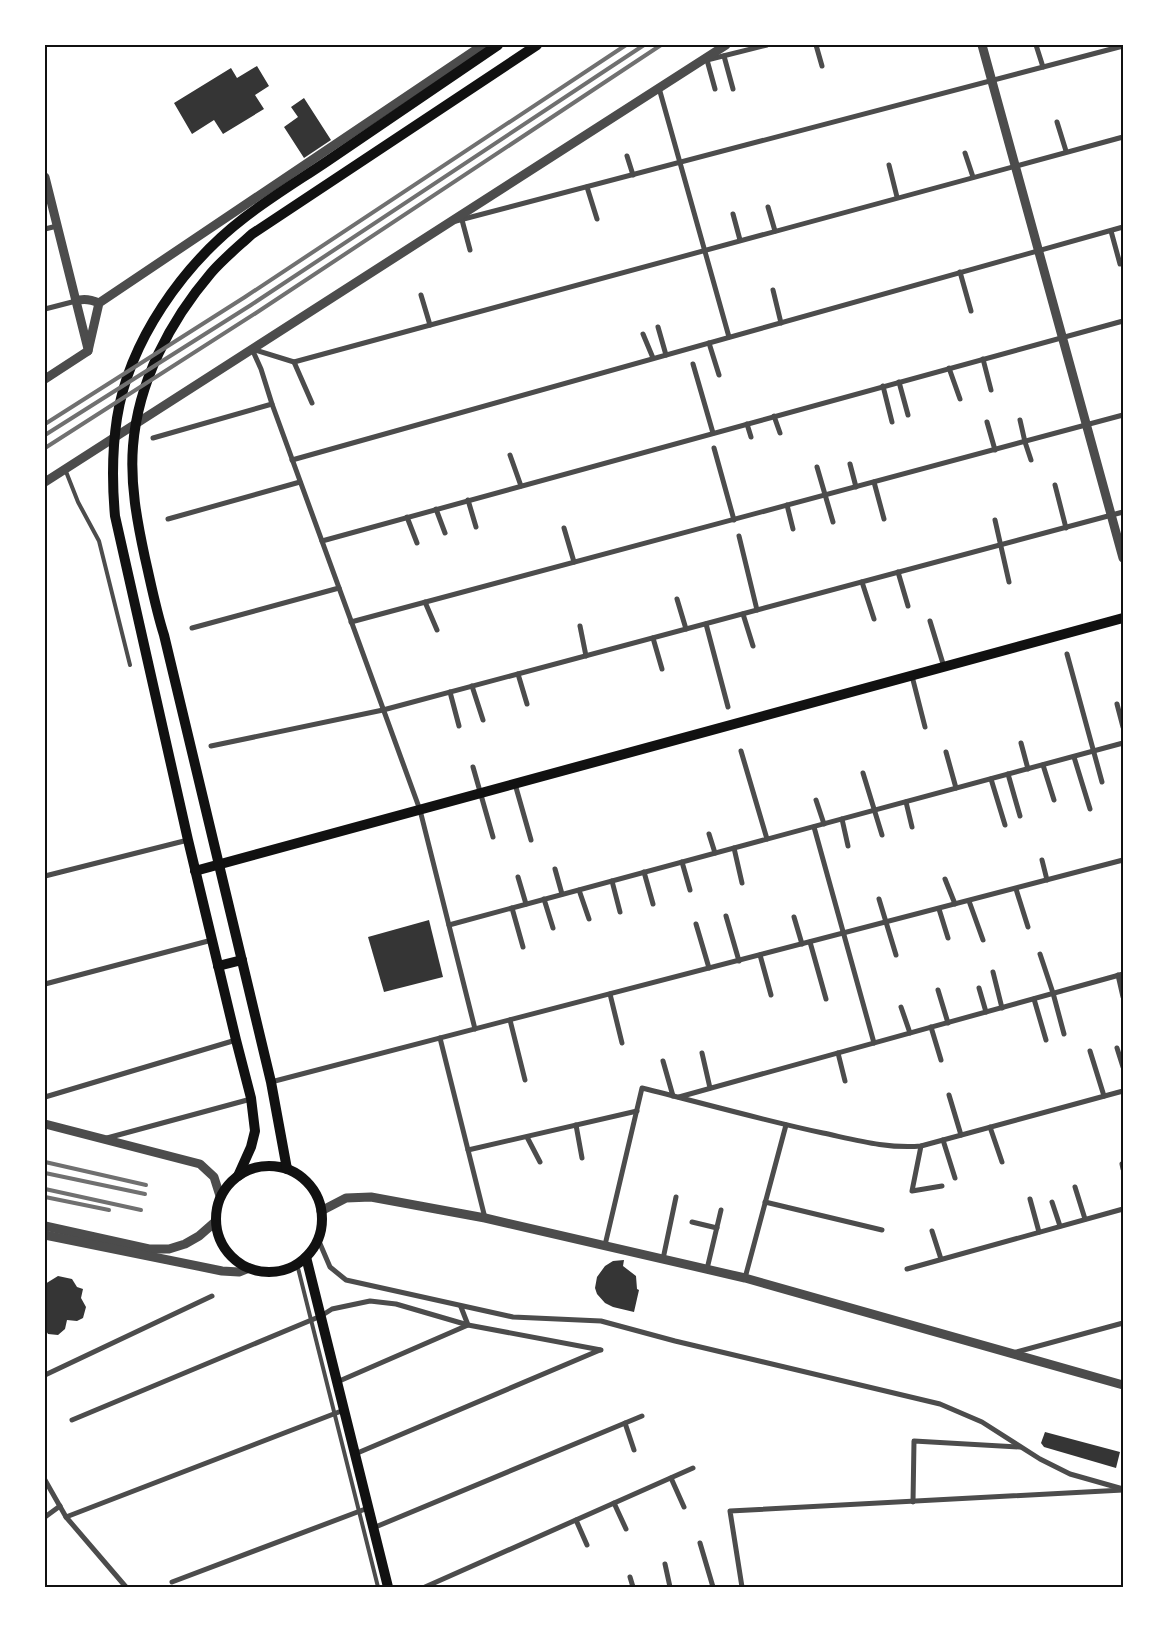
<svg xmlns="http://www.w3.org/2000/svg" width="1168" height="1632" font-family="Georgia,serif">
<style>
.building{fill:#353535}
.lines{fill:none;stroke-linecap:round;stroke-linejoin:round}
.service{stroke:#4c4c4c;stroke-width:4}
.minor{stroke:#4c4c4c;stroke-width:5}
.tertiary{stroke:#4c4c4c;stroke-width:9}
.secondary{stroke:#111;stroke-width:10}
.rail{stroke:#707070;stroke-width:4}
.neatline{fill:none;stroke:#111;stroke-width:2}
</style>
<rect width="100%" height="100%" fill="#fff"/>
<!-- building -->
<g class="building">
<polygon points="257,66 269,86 255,95 264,109 223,134 214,120 192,134 174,103 231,68 237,78"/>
<polygon points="304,98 331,140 304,158 284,127 298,117 291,107"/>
<polygon points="429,920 443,977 384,992 368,937"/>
<polygon points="624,1260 623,1266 636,1276 637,1289 639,1290 634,1312 613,1307 605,1303 597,1294 595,1288 597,1277 605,1266 613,1261"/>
<polygon points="58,1276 72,1279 77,1287 83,1289 81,1298 86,1307 83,1318 77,1321 67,1320 65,1329 58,1335 48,1334 45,1329 45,1284"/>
<polygon points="1045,1432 1120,1452 1116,1468 1044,1447 1041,1443"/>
</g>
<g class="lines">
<!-- service -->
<g class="service">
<polyline points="65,469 78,502 99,541 130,665"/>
<polyline points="297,1264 378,1587"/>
</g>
<!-- minor -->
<g class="minor">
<polyline points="816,45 822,66"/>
<polyline points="1036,45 1043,67"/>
<polyline points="724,56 733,89"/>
<polyline points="707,60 767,45"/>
<polyline points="707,60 715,89"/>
<polyline points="659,88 729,337"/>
<polyline points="1057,122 1066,151"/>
<polyline points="965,153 973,177"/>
<polyline points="627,156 633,175"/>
<polyline points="889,165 897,197"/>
<polyline points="587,187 597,219"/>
<polyline points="768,207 775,231"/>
<polyline points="733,214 740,240"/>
<polyline points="462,220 470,250"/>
<polyline points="456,221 1123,46"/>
<polyline points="45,229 57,226"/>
<polyline points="1111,231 1120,264"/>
<polyline points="960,272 971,311"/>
<polyline points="773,290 781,323"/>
<polyline points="421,295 430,325"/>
<polyline points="45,309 76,301"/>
<polyline points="658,327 666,355"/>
<polyline points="643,334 653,358"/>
<polyline points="709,343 719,375"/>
<polyline points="252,349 294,362 1123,137"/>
<polyline points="252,349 261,369 272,404 420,810 475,1029"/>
<polyline points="983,359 991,390"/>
<polyline points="294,362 312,403"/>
<polyline points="693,364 713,433"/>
<polyline points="949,368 960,399"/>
<polyline points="899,382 908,415"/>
<polyline points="883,386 892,422"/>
<polyline points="774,416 780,433"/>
<polyline points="1020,420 1025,442 1031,460"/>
<polyline points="987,422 995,450"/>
<polyline points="747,424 751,437"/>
<polyline points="153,438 272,404"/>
<polyline points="714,448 734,520"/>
<polyline points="510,455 521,486"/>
<polyline points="292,460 1123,227"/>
<polyline points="850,464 856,487"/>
<polyline points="817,467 833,522"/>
<polyline points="874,482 884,519"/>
<polyline points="1055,485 1066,528"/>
<polyline points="468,500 476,527"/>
<polyline points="787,505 793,529"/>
<polyline points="436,509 445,533"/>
<polyline points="407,517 417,543"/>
<polyline points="168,519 300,482"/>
<polyline points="995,520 1009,582"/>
<polyline points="564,528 574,562"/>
<polyline points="739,536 757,610"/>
<polyline points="322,541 1123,321"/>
<polyline points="898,572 908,606"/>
<polyline points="862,582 874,619"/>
<polyline points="677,599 686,629"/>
<polyline points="425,602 437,630"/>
<polyline points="743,614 753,646"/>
<polyline points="930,621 944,667"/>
<polyline points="351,622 1123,415"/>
<polyline points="706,624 728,707"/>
<polyline points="580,626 586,656"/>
<polyline points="192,628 339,588"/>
<polyline points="653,638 662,669"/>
<polyline points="1067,654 1102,782"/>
<polyline points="518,674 527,704"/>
<polyline points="912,676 925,727"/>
<polyline points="472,686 483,720"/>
<polyline points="450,692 459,726"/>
<polyline points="1117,704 1123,727"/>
<polyline points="1021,743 1028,769"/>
<polyline points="211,746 383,710 1123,512"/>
<polyline points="741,751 767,839"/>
<polyline points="946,752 956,788"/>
<polyline points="1074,757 1090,809"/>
<polyline points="1043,765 1054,800"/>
<polyline points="473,767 493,837"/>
<polyline points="863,773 882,835"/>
<polyline points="1008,774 1020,816"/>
<polyline points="991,779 1005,825"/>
<polyline points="515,784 531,840"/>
<polyline points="816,800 824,824"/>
<polyline points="906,802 912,827"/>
<polyline points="842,819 848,846"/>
<polyline points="814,827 874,1043"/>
<polyline points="709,834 715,853"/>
<polyline points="734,848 742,883"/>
<polyline points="1042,860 1047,880"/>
<polyline points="682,862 690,890"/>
<polyline points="555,869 562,894"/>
<polyline points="644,872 653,904"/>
<polyline points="45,876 188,840"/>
<polyline points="518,877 526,904"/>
<polyline points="945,879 955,904"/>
<polyline points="612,881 620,912"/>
<polyline points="1016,889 1028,927"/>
<polyline points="579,890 589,919"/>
<polyline points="544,899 553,928"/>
<polyline points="879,899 896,955"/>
<polyline points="969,901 983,940"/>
<polyline points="512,908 523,947"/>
<polyline points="939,909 948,938"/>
<polyline points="726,916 739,961"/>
<polyline points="794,917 802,944"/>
<polyline points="696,924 709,968"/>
<polyline points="449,925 1123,743"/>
<polyline points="810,942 826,999"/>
<polyline points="1040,954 1053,993 1064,1034"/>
<polyline points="760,955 771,995"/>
<polyline points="993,972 1002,1008"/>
<polyline points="1118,975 1123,997"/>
<polyline points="45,984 212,940"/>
<polyline points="979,988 986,1012"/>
<polyline points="938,990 948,1023"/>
<polyline points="610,994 622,1043"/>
<polyline points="1034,999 1046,1040"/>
<polyline points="901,1007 910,1033"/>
<polyline points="510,1020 525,1080"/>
<polyline points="931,1027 941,1060"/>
<polyline points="440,1038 485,1218"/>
<polyline points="1117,1048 1123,1067"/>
<polyline points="1090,1051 1104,1096"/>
<polyline points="702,1053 710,1088"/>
<polyline points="838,1053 845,1081"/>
<polyline points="663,1061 673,1096"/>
<polyline points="271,1082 1123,860"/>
<polyline points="949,1095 961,1135"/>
<polyline points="45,1097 236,1040"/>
<polyline points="679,1097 1123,974"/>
<polyline points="576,1125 582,1158"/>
<polyline points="990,1127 1002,1162"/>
<polyline points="527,1137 540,1162"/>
<polyline points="107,1138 251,1099"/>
<polyline points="943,1140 955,1178"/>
<polyline points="921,1146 912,1191 942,1186"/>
<polyline points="468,1150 637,1111"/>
<polyline points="1122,1164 1123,1169"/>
<polyline points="1075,1187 1085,1219"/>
<polyline points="1030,1199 1039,1232"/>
<polyline points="765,1202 882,1230"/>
<polyline points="1052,1202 1060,1226"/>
<polyline points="692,1222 717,1228"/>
<polyline points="932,1231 941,1259"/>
<polyline points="318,1239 330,1267 346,1280 513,1317 601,1321 675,1341 940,1404 982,1422 1040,1459 1070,1474 1123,1489"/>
<path d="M605 1245 642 1088C702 1103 762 1120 823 1133 856 1140 888 1149 921 1146L1123 1091"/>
<polyline points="663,1259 676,1197"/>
<polyline points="707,1269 721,1210"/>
<polyline points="907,1269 1123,1209"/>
<polyline points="745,1278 786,1125"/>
<polyline points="1013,1353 1123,1323"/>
<polyline points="45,1375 212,1296"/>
<polyline points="337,1382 468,1325 461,1307"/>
<polyline points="72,1420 321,1316 332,1309 370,1301 396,1304 468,1325 601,1350"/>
<polyline points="625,1423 634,1450"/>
<polyline points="355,1454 600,1350"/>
<polyline points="671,1478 684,1507"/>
<polyline points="45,1480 66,1517 126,1587"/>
<polyline points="913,1502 914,1441 1020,1447"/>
<polyline points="614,1503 626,1529"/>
<polyline points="45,1517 60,1506"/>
<polyline points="66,1517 344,1410"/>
<polyline points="576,1520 587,1545"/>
<polyline points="373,1528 642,1416"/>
<polyline points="700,1543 713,1587"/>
<polyline points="665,1564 670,1587"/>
<polyline points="630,1577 633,1587"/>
<polyline points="172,1582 368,1508"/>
<polyline points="425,1587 693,1468"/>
<polyline points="742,1587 730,1511 1123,1490"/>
</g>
<!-- tertiary -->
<g class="tertiary">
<polyline points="982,45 1123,558"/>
<polyline points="45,177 88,349"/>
<path d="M76 301C84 298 92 300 99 303"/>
<polyline points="88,351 99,303 483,45"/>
<polyline points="45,379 88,351"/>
<polyline points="45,482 726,45"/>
<polyline points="45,1124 200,1164 214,1177 220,1196"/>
<polyline points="321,1211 346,1198 371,1197 485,1218 745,1278 1123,1385"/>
<polyline points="45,1226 149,1249 169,1249 185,1244 199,1236 215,1222"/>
<polyline points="45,1235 222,1271 239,1272 249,1268"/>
</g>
<!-- secondary -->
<g class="secondary">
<polyline points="195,871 1123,618"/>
<polyline points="218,966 242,960"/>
<circle cx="269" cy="1219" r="53"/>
<path d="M287 1169 271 1082 164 635C156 610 151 584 145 558 137 521 130 484 133 446 138 382 170 321 211 273 223 259 239 246 252 234L537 45"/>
<path d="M238 1176 251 1147 255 1131 251 1098 236 1040 188 840 115 516C112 483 112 451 117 418 129 341 183 265 244 218 271 197 301 179 329 160 385 122 442 83 498 45"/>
<polyline points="306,1257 388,1587"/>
</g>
<!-- rail -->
<g class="rail">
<polyline points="45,424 245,297 626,45"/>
<polyline points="45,435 251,305 644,45"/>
<polyline points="45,448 256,313 661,45"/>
<polyline points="45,1162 146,1185"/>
<polyline points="45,1173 145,1194"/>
<polyline points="45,1189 141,1210"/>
<polyline points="45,1197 109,1210"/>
</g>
</g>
<!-- border -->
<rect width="1168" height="1632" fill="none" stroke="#ffffff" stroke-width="92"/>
<rect x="46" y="46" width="1076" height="1540" class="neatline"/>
</svg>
